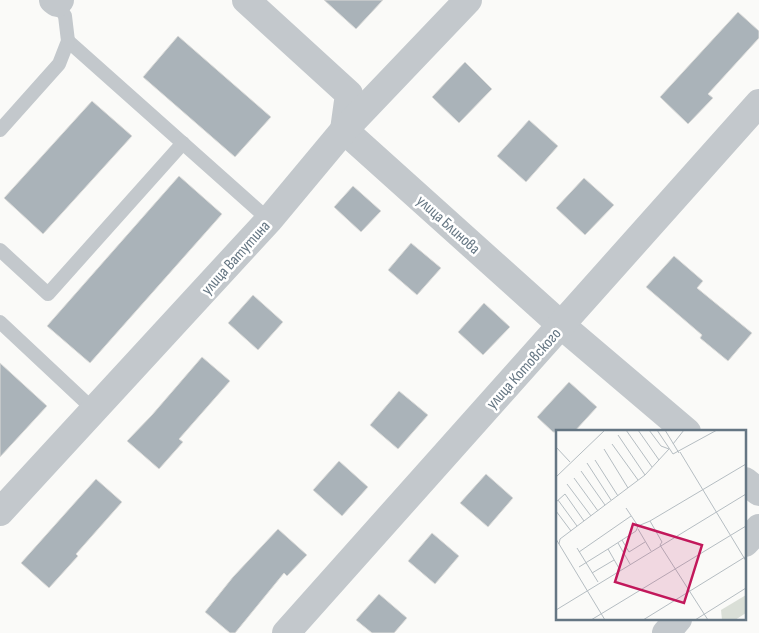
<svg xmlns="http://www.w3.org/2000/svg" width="759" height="633" font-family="'Sofia Sans Condensed',sans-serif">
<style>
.building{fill:#aab3b9;stroke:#dcdcda}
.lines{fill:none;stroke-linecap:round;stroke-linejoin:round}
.service{stroke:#c3c8cc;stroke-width:14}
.minor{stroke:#c3c8cc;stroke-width:28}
.labels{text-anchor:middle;stroke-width:5;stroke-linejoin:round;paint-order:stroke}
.street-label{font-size:16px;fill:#657683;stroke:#fff}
.inset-road{fill:none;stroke:#b5bdc2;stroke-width:1}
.view{fill:#c2185b;fill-opacity:0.15;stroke:#c2185b;stroke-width:2.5}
.inset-edge{fill:none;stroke:#657683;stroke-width:2.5}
</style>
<rect width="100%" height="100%" fill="#fafaf8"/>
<!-- building -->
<g class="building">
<polygon points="324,0 383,0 356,29"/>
<polygon points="738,12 759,31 759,38 708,94 713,98 688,124 660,97"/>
<polygon points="178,36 271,117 235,157 143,77"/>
<polygon points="465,62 492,89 459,123 432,97"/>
<polygon points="92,101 132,136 43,234 4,198"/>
<polygon points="529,120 558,146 526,182 497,156"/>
<polygon points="179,176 222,214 90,363 47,326"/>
<polygon points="584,178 614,205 585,235 556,208"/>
<polygon points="353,186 381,211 361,232 334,207"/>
<polygon points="411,243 441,268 417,295 388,270"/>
<polygon points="674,256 703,281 697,288 752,333 728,361 700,338 702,335 646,287"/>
<polygon points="253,295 283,322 258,350 228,323"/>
<polygon points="484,303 510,327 483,355 458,332"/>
<polygon points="202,357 230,381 179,439 183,442 159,469 127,441 152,415"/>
<polygon points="0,363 47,406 0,457"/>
<polygon points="569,382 597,407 574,432 553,432 537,417"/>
<polygon points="399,391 428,415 398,449 370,425"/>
<polygon points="339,461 368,487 342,516 313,490"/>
<polygon points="486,474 513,498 488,527 460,503"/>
<polygon points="96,479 122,502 76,554 78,556 49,588 21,563"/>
<polygon points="278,529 307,555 287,576 284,573 235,633 230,633 205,612 233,577"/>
<polygon points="432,533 459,556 435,584 408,561"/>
<polygon points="379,594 407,618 394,633 372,633 356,620"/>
</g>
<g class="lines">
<!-- service -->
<g class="service">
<polyline points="68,41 269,220"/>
<polyline points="0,130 59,64 68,41 65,16 57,3"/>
<polyline points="0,250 48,294 183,143"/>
<polyline points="0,322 95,411"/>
</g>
<!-- minor -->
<g class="minor">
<polyline points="53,0 57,3 60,0"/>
<polyline points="246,0 349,94 344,130 561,325 687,432"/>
<polyline points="745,481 759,492"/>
<polyline points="0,512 269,220 344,130 468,0"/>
<polyline points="745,543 759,528"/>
<polyline points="286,633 759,103"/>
<polyline points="666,633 678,619"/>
</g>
</g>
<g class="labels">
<!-- street labels -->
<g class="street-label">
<text transform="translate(449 224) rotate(42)" y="6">улица Блинова</text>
<text transform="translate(235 257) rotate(-48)" y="6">улица Ватутина</text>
<text transform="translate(523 368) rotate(-48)" y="6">улица Котовского</text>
</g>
</g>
<!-- overview -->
<g transform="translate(556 430)">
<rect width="190" height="190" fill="#fafaf8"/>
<path d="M190 165V183L179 190H166L165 180Z" fill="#dadfd7"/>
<path class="inset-road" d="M70 0 96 37M82 0 103 30M101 0 117 24 161 0M109 0 123 23M62 5 89 45M56 14 82 50M117 14 128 0M0 17 14 32M48 19 72 58M124 22 190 131M39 30 62 66M31 33 55 70M25 41 49 75M0 47 49 0M18 48 42 81M11 54 35 86M2 70 21 96M0 72 9 64 28 91M70 78 82 96 94 91 106 112 104 115 152 190M0 81 15 101M94 91 190 34M82 99 95 121M0 109 49 190M66 110 73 122 89 112M62 113 74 134M3 114 4 109 89 45 113 19 105 16 93 0M21 118 42 152M23 122 75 86M23 137 52 119M64 140 52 119 80 101 82 96M36 143 58 130M0 180 190 64M35 190 190 96M87 190 189 127M139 190 190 158"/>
<path class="view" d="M77 94 146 115 128 173 59 152Z"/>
<rect width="190" height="190" class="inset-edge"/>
</g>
</svg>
